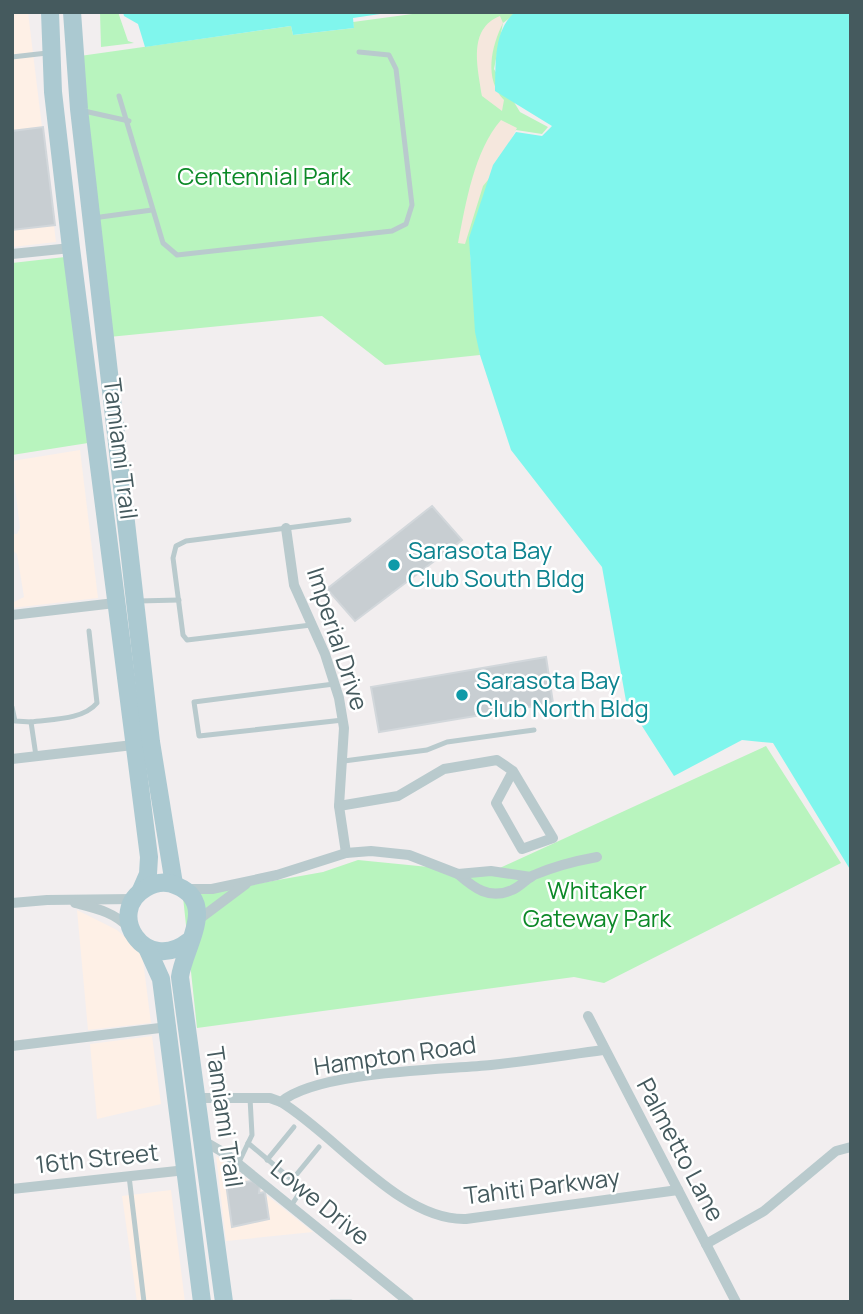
<svg xmlns="http://www.w3.org/2000/svg" width="863" height="1314" font-family="Manrope,sans-serif">
<style>
.commercial{fill:#fef0e6}
.green{fill:#b8f4be}
.sand{fill:#f5e7dd}
.water{fill:#80f6ed}
.building{fill:#c8ced2;stroke:#d2d7db;stroke-width:2}
.lines{fill:none;stroke-linecap:round;stroke-linejoin:round}
.service{stroke:#b9cacd;stroke-width:5}
.minor{stroke:#b9cacd;stroke-width:10}
.primary{stroke:#abc9d1;stroke-width:18}
.culture-dot{fill:#0f9aa8;stroke:#fff;stroke-width:2.5}
.labels{text-anchor:middle;stroke-width:5;stroke-linejoin:round;paint-order:stroke}
.park-label{font-size:24px;fill:#0c8927;stroke:#fff}
.street-label{font-size:24px;fill:#455a5e;stroke:#fff}
.culture-label{font-size:24px;fill:#0d838f;stroke:#fff;text-anchor:start}
</style>
<rect width="100%" height="100%" fill="#f2eeef"/>
<!-- commercial -->
<g class="commercial">
<polygon points="12,12 28,12 56,242 12,247"/>
<polygon points="80,450 98,598 12,608 12,603 24,597 17,554 12,550 12,534 17,534 20,528 12,461"/>
<polygon points="77,910 117,930 142,952 151,1023 88,1030"/>
<polygon points="152,1036 161,1104 97,1119 90,1044"/>
<polygon points="216,1156 222,1160 313,1232 226,1241"/>
<polygon points="171,1190 185,1302 137,1302 122,1196"/>
</g>
<!-- green -->
<g class="green">
<polygon points="100,12 118,12 128,41 134,43 101,47"/>
<polygon points="427,12 518,12 503,23 494,69 520,112 548,127 542,134 516,130 507,138 470,253 480,355 385,365 322,316 109,337 80,56 291,26 293,35 354,28 353,22"/>
<polygon points="65,257 88,443 12,455 12,263"/>
<polygon points="766,746 841,863 604,983 574,977 197,1028 183,897 323,872 358,860 489,873"/>
</g>
<!-- sand -->
<g class="sand">
<path d="M500 16 503 23C491 47 484 79 504 100L502 111 482 96C478 68 467 29 500 16Z"/>
<path d="M501 120 517 128 492 175 483 186 465 244 458 243C466 203 474 151 501 120Z"/>
</g>
<!-- water -->
<g class="water">
<polygon points="123,12 394,12 353,18 354,28 293,35 291,26 145,47 138,24 124,16"/>
<path d="M515 12H851V871L773 743 742 740 674 776 626 701 602 567 511 450 480 355 475 332 469 238 493 165 516 132 542 136 552 126 495 91C496 64 493 31 515 12Z"/>
</g>
<!-- building -->
<g class="building">
<polygon points="43,127 55,225 12,230 12,131"/>
<polygon points="432,506 462,540 355,621 327,589"/>
<polygon points="546,657 553,703 379,732 371,687"/>
<polygon points="252,1181 260,1186 259,1193 265,1192 269,1219 232,1227 226,1183 232,1182 233,1187 236,1183"/>
</g>
<g class="lines">
<!-- service -->
<g class="service">
<polyline points="12,57 47,53"/>
<polyline points="119,96 163,243 177,255 392,231 406,224 412,205 396,69 389,55 359,52"/>
<polyline points="84,111 129,121"/>
<polyline points="93,218 152,210"/>
<polyline points="138,601 179,600"/>
<polyline points="311,625 187,640 183,635 173,558 176,546 186,541 349,520"/>
<polyline points="334,684 194,702 199,736 343,720"/>
<polyline points="12,707 15,721 31,722"/>
<path d="M36 756 31 722C52 719 83 720 97 703L89 631"/>
<polyline points="344,761 427,750 447,742 534,730"/>
<polyline points="248,1143 292,1180 319,1147"/>
<polyline points="267,1160 294,1127"/>
<polyline points="238,1164 252,1135 250,1098"/>
<polyline points="129,1176 144,1302"/>
<polyline points="291,1206 302,1189 292,1180"/>
<polyline points="331,1302 351,1302"/>
</g>
<!-- minor -->
<g class="minor">
<polyline points="12,254 71,248"/>
<polyline points="286,528 294,585 325,654 339,698 344,728 339,806 346,853"/>
<polyline points="12,615 115,603"/>
<polyline points="12,759 133,745"/>
<polyline points="339,806 398,796 444,769 497,760 513,771 553,838 522,849 496,803 513,771"/>
<path d="M458 874C474 888 489 900 512 890 520 887 526 879 534 875 555 866 575 861 597 857"/>
<polyline points="184,889 212,889 277,875 346,853 371,851 409,855 458,874 491,871 531,877"/>
<polyline points="12,903 47,900 134,899"/>
<path d="M75 903C94 908 115 912 129 928"/>
<polyline points="198,920 246,884"/>
<polyline points="588,1016 736,1302"/>
<polyline points="12,1046 168,1027"/>
<path d="M196 1098H270L281 1102C317 1071 442 1070 491 1065 528 1061 566 1055 603 1050"/>
<path d="M281 1102C337 1136 400 1221 466 1219L678 1190"/>
<polyline points="202,1140 226,1154 409,1302"/>
<polyline points="12,1189 186,1170"/>
<polyline points="706,1244 764,1211 836,1151 851,1147"/>
</g>
<!-- primary -->
<g class="primary">
<polyline points="50,12 53,92 71,248 149,857 148,874 141,890"/>
<polyline points="72,12 79,109 151,742 174,884"/>
<path d="M189 941C145 976 104 912 146 888 156 882 167 881 177 886 218 903 184 947 180 977L224 1302"/>
<polyline points="147,948 161,979 202,1302"/>
</g>
</g>
<!-- markers -->
<g class="culture-dot">
<circle cx="394" cy="565" r="7"/>
<circle cx="462" cy="695" r="7"/>
</g>
<g class="labels">
<!-- park labels -->
<g class="park-label">
<text x="264" y="185">Centennial Park</text>
<text x="597" y="899">Whitaker<tspan x="597" dy="28">Gateway Park</tspan></text>
</g>
<!-- street labels -->
<g class="street-label">
<text transform="translate(120 449) rotate(83)" y="8">Tamiami Trail</text>
<text transform="translate(337 639) rotate(72)" y="8">Imperial Drive</text>
<text transform="translate(395 1056) rotate(-8)" y="8">Hampton Road</text>
<text transform="translate(224 1117) rotate(82)" y="8">Tamiami Trail</text>
<text transform="translate(680 1150) rotate(62)" y="8">Palmetto Lane</text>
<text transform="translate(97 1159) rotate(-6)" y="8">16th Street</text>
<text transform="translate(542 1187) rotate(-7)" y="8">Tahiti Parkway</text>
<text transform="translate(320 1203) rotate(39)" y="8">Lowe Drive</text>
</g>
<!-- culture labels -->
<g class="culture-label">
<text x="408" y="559">Sarasota Bay<tspan x="408" dy="28">Club South Bldg</tspan></text>
<text x="476" y="689">Sarasota Bay<tspan x="476" dy="28">Club North Bldg</tspan></text>
</g>
</g>
<!-- border -->
<rect width="863" height="1314" fill="none" stroke="#455a5e" stroke-width="28"/>
</svg>
